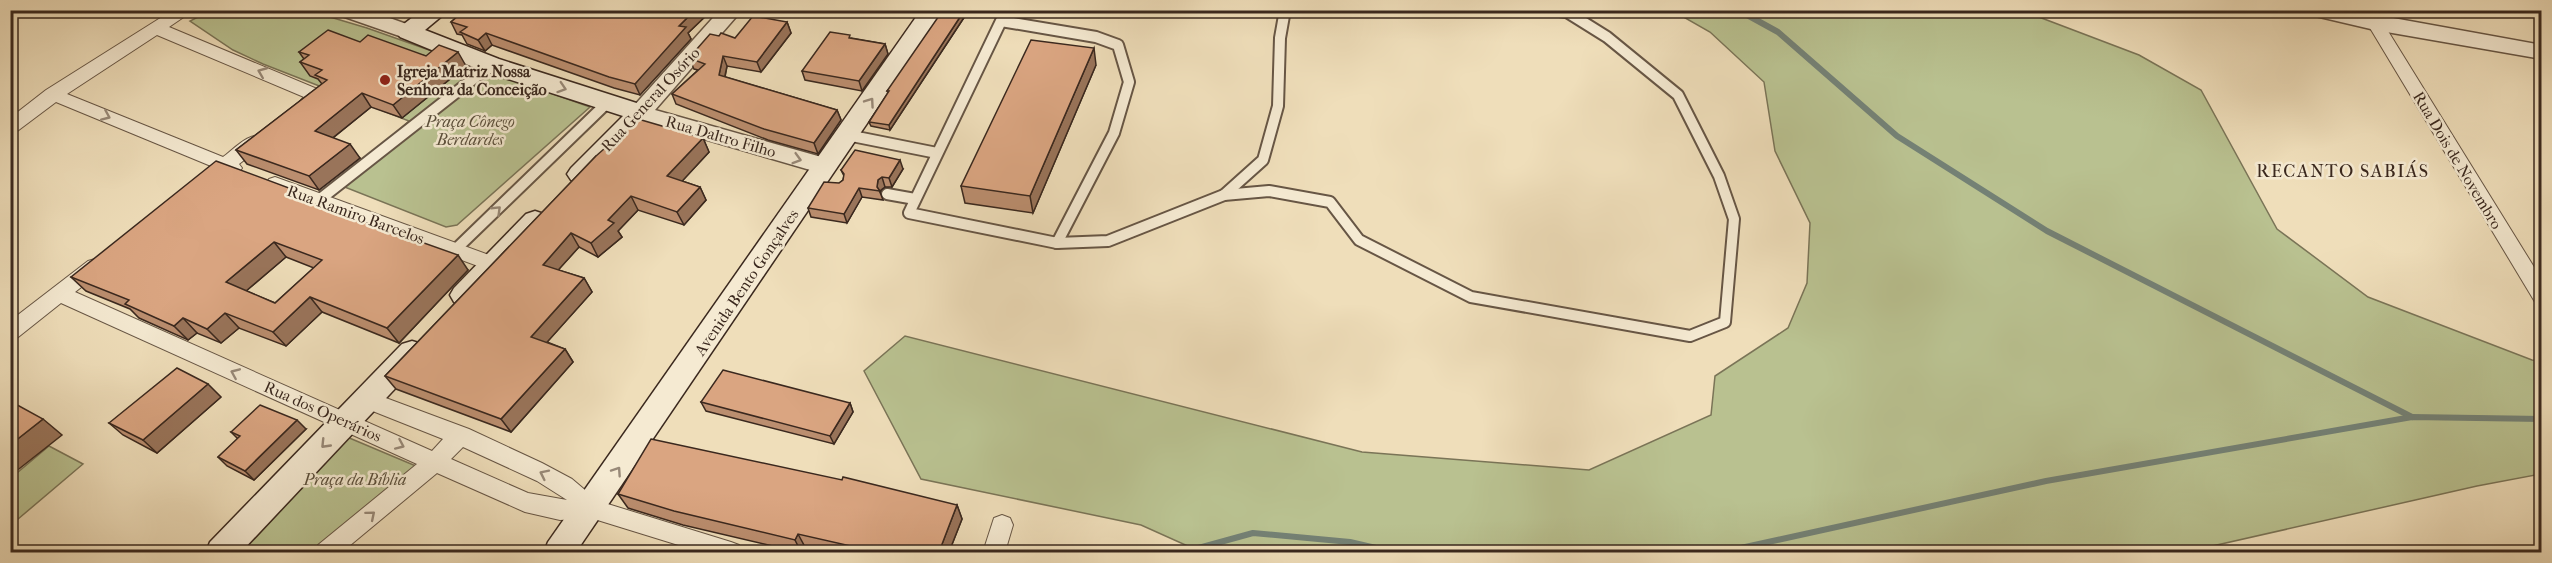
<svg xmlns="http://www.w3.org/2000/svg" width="2552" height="563" font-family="'IM FELL French Canon',serif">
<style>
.green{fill:#b9c190;stroke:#7a7457;stroke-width:1.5}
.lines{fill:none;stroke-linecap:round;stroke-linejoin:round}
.stream{stroke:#748175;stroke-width:6}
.service-casing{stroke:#675645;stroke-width:14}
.minor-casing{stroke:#675645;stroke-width:2}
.tertiary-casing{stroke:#675645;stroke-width:3}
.secondary-casing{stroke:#3a281e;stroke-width:3}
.service{stroke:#f5ead2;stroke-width:10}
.minor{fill:#f5ead2;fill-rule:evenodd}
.tertiary{fill:#f5ead2;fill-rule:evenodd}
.secondary{fill:#f5ead2;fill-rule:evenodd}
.wall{fill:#bb8e6f;stroke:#3a281e;stroke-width:1.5;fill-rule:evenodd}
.shaded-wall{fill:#99745a;stroke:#3a281e;stroke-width:1.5}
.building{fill:#daa581;stroke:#3a281e;stroke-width:1.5;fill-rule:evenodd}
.oneway{stroke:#988978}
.poi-dot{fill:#8f2418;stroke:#f5ead2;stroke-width:2}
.labels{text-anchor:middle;stroke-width:5;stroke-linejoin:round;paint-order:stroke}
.poi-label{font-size:16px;font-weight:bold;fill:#3a281e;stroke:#f5ead2;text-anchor:start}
.street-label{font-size:16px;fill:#3a281e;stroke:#f5ead2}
.park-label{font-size:16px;font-style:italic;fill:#5a4e3a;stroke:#f5ead2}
.neighbourhood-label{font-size:18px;letter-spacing:1.5px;fill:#3a281e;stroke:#f5ead2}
</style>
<rect width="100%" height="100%" fill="#efdeba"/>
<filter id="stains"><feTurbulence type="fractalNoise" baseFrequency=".00333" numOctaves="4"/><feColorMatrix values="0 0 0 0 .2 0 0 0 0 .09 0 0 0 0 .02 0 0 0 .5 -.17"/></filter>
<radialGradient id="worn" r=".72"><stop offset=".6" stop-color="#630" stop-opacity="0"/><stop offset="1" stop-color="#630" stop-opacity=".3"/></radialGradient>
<!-- green -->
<g class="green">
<polygon points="210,11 310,11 367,28 590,107 457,225 446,227 337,184 409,121 263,64 233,50 190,21"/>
<polygon points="1673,11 2030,11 2031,14 2139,55 2201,90 2277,229 2368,297 2532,360 2541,361 2541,474 2477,486 2186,552 1201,552 1141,525 921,479 864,371 905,336 1362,452 1589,470 1711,415 1715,376 1788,328 1807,283 1810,223 1775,151 1764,82 1710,32"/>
<polygon points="347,437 423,469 320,552 232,552"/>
<polygon points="49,446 83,464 11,525 11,478"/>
</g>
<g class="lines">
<!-- stream -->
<g class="stream">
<polyline points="1738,10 1778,32 1897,136 2047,231 2412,417"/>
<polyline points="1184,552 1253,533 1350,542 1393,552"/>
<polyline points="1699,552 1727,551 2046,481 2412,417 2542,419"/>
</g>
<defs>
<g id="service">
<polygon points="1001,21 1096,37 1118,45 1129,82 1114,133 1057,243 909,213"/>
<polyline points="847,135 937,153"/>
<polyline points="887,194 915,199"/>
<polyline points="1224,195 1263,160 1278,106 1280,38 1285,10"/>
<polyline points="319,200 491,65"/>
<polyline points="1057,243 1108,241 1224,195 1269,191 1330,202 1359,240 1471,297 1690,336 1725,322 1734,219 1719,176 1678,95 1607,37 1567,12 1552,10"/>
<polyline points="455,250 608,102"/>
</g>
<g id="minor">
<path d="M173 10H194L169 27 322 91 325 95 309 112H297L294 108 304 97 157 35 67 94 223 157C235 148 250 131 265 136L268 140 265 144 239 164 242 168 239 173 233 174 227 173C217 180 209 189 197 186L194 181 211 166 56 102 16 132 10 134V118L46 90Z"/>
<polygon points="2375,18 2381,19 2383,23 2542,280 2542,304 2535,302 2367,23 2369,19"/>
<polygon points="275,177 500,259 503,264 500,269 493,271 486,269 269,189 266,184 269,179"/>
<path d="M95 259 102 261 105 266 102 271 75 292 432 451 443 439 360 406 357 400 360 394 367 391 469 429 542 463 572 479 598 501 731 542 739 545 742 552H701L591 518 560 520 525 512 437 473 342 552H315L318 545 417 464 61 303 17 338 10 340V321L88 261ZM463 447 537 481 567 500 528 493 451 459Z"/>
<polygon points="1002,515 1010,518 1013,525 1005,552 983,552 994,518"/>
</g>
<g id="tertiary">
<polygon points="336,10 367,10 415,27 418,32 415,37 408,39 339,15"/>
<polygon points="720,10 742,10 655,110 832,160 835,166 832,172 824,174 632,118 629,113 632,108"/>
<polygon points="2308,10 2349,10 2542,45 2542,59 2375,30 2311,15"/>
</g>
<g id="secondary">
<polygon points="422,10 449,10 425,30 499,59 649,107 652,113 589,180 580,183 571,180 567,174 571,168 623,116 483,71 400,37 397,32 400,27"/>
<polygon points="921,10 944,10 576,552 544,552 548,542"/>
<polygon points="535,211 544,214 548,221 544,228 474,302 464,306 454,302 450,295 454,288 526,214"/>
<polygon points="412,341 422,344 426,352 422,360 241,552 206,552 210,542 402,344"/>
</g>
</defs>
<!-- service casing -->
<use href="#service" class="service-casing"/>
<!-- minor casing -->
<use href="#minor" class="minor-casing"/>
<!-- tertiary casing -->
<use href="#tertiary" class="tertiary-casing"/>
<!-- secondary casing -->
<use href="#secondary" class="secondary-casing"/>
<!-- service -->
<use href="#service" class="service"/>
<!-- minor -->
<use href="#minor" class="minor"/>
<!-- tertiary -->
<use href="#tertiary" class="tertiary"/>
<!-- secondary -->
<use href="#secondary" class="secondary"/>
</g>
<!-- wall -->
<g class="wall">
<polygon points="386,10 413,10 405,17"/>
<polygon points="465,10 712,10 688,33 691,39 640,95 614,88 492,45 485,51 467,44 462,35 457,34 451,22"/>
<polygon points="1142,10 1162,10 1161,14"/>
<polygon points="965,16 890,130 871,126 869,122 888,93 887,91"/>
<polygon points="787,22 791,33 761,72 727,66 725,77 837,110 841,120 818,154 768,140 676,104 672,94 698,70 694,69 689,58 719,36 735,38"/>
<polygon points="851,38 885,44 888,54 862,91 805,80 802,71"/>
<polygon points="360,42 426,56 466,66 402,118 371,107 333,138 360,158 319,190 247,164 236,150 322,84 318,79 310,76 300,62 304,59 299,52"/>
<polygon points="1096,65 1033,213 965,203 961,186"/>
<polygon points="703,138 709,152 682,181 700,187 706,200 684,225 638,210 618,231 622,237 598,257 579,247 558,270 584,278 592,292 547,342 565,349 573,362 511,432 396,389 385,376 596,156"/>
<polygon points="903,169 892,187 885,187 881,190 880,192 883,200 862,197 847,223 811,217 808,208 843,180 844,176 841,170"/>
<path d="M303 199 468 270 399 343 322 312 286 346 239 328 221 343 197 333 188 340 139 318 130 309 86 291 71 277ZM286 257 314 268 275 303 246 291Z"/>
<polygon points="221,397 157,453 123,435 109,423"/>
<polygon points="701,402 850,403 853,412 834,444 706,411"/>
<polygon points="306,429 254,480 227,466 218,457 238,439 231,432"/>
<polygon points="618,494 957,505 962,519 949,552 827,552 805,547 802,552 798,552 683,525 628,508"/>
</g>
<!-- shaded-wall -->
<g class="shaded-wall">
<polygon points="401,10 413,10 405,17"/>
<polygon points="695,10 712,10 688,33 691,39 640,95 635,84 679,26"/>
<polygon points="964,11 965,16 890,130 889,125"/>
<polygon points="787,22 791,33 761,72 757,62"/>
<polygon points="486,33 492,45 485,51 478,40"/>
<polygon points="885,44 888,54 862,91 859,81"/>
<polygon points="1094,48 1096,65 1033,213 1030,196"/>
<polygon points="458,52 466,66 402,118 393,105"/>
<polygon points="723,56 727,66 723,85 719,75"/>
<polygon points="362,93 371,107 325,144 315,131"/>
<polygon points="837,110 841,120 818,154 814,143"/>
<polygon points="703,138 709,152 674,190 667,176"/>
<polygon points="350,144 360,158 319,190 309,176"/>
<polygon points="900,160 903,169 892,187 889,178"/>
<polygon points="882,177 885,187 881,190 880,192 877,187 878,180"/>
<polygon points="700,187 706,200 684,225 677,212"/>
<polygon points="859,188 862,197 847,223 844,214"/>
<polygon points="297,191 309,206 293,195"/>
<polygon points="631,196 638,210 618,231 622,237 598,257 591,243 608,220"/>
<polygon points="571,233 579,247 551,278 543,265"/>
<polygon points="274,242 286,257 239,297 226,282"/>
<polygon points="458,255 468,270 399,343 387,328"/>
<polygon points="584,278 592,292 540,350 531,337"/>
<polygon points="310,297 322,312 286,346 273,332"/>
<polygon points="225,313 239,328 221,343 207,329"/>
<polygon points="183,318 197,333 188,340 174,326"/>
<polygon points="565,349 573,362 511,432 501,419"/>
<polygon points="208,384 221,397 157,453 143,440"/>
<polygon points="850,403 853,412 834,444 830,436"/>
<polygon points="43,419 62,435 10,476 10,445"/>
<polygon points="297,420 306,429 254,480 245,471"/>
<polygon points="957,505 962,519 949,552 939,552"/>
<polygon points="798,534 805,547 802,552 801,552 795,540"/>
</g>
<!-- building -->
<g class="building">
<polygon points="465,10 695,10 679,26 686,27 635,84 609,77 486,33 478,40 460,32 467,27 451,22"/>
<polygon points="943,10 964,11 889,125 869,122 889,91 887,91"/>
<polygon points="753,16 787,22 757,62 723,56 719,75 837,110 814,143 764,129 672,94 705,64 689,58 710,34 719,36 721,33 735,38"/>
<polygon points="328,30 360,42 368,35 426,56 439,45 458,52 393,105 362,93 315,131 350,144 309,176 236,150 327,80 315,75 322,70 300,62 309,55 299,52"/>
<polygon points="830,32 850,35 849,38 885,44 859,81 802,71"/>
<polygon points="1031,40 1094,48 1030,196 961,186"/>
<polygon points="638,119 703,138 667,176 700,187 677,212 631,196 608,220 614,223 591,243 571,233 543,265 584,278 531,337 565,349 501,419 385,376 596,156"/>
<polygon points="855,150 900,160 889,178 882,177 878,180 877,187 880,191 859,188 844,214 808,208 824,182 839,183 843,180 844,174 841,170"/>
<path d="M216 161 297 191 293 195 331 210 458 255 387 328 310 297 273 332 225 313 207 329 183 318 174 326 125 304 129 300 71 277ZM274 242 322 260 275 303 226 282Z"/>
<polygon points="177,368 208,384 143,440 109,423"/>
<polygon points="723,370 850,403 830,436 701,402"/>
<polygon points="10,401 43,419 10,445"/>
<polygon points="260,405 297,420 245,471 218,457 240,436 231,432"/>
<polygon points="651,439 842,480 843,477 957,505 939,552 877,552 798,534 795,540 674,511 618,494"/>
</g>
<!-- one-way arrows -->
<defs><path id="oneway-chevron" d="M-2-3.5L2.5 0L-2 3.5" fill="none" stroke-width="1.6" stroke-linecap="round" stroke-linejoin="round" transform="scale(1.5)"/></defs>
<g class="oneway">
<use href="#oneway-chevron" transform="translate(262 72) rotate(-158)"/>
<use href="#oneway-chevron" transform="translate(562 88) rotate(18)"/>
<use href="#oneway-chevron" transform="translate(870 102) rotate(-55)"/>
<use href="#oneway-chevron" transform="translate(106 116) rotate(23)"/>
<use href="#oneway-chevron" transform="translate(797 159) rotate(16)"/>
<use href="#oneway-chevron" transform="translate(497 210) rotate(-44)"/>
<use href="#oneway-chevron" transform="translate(235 373) rotate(-157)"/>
<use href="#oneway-chevron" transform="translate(325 444) rotate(134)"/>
<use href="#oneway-chevron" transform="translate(400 445) rotate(24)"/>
<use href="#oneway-chevron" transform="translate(617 471) rotate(-56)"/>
<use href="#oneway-chevron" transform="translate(544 474) rotate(-154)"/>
<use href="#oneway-chevron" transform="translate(371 515) rotate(-40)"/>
</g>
<!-- markers -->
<circle class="poi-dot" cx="385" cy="80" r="6"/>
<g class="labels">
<!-- poi labels -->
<g class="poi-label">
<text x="397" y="77">Igreja Matriz Nossa<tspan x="397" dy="18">Senhora da Conceição</tspan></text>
</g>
<!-- street labels -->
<g class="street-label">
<text transform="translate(650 99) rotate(-47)" y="6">Rua General Osório</text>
<text transform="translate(721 136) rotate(16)" y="6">Rua Daltro Filho</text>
<text transform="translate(2458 160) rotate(59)" y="6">Rua Dois de Novembro</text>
<text transform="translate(356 214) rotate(20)" y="6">Rua Ramiro Barcelos</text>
<text transform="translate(746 282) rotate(-56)" y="6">Avenida Bento Gonçalves</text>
<text transform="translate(323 411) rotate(24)" y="6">Rua dos Operários</text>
</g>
<!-- park labels -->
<g class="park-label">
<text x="470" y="127">Praça Cônego<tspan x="470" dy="18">Berdardes</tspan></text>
<text x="355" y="485">Praça da Bíblia</text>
</g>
<!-- neighbourhood labels -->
<g class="neighbourhood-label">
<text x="2343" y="177">RECANTO SABIÁS</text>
</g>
</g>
<!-- margin -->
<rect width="2552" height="563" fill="none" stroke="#efdeba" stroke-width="36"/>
<rect x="12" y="12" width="2528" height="539" fill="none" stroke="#3a281e" stroke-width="3"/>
<rect x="18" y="18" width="2516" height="527" fill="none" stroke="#3a281e" stroke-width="1.5"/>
<rect width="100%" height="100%" filter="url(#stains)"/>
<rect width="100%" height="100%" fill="url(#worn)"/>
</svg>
